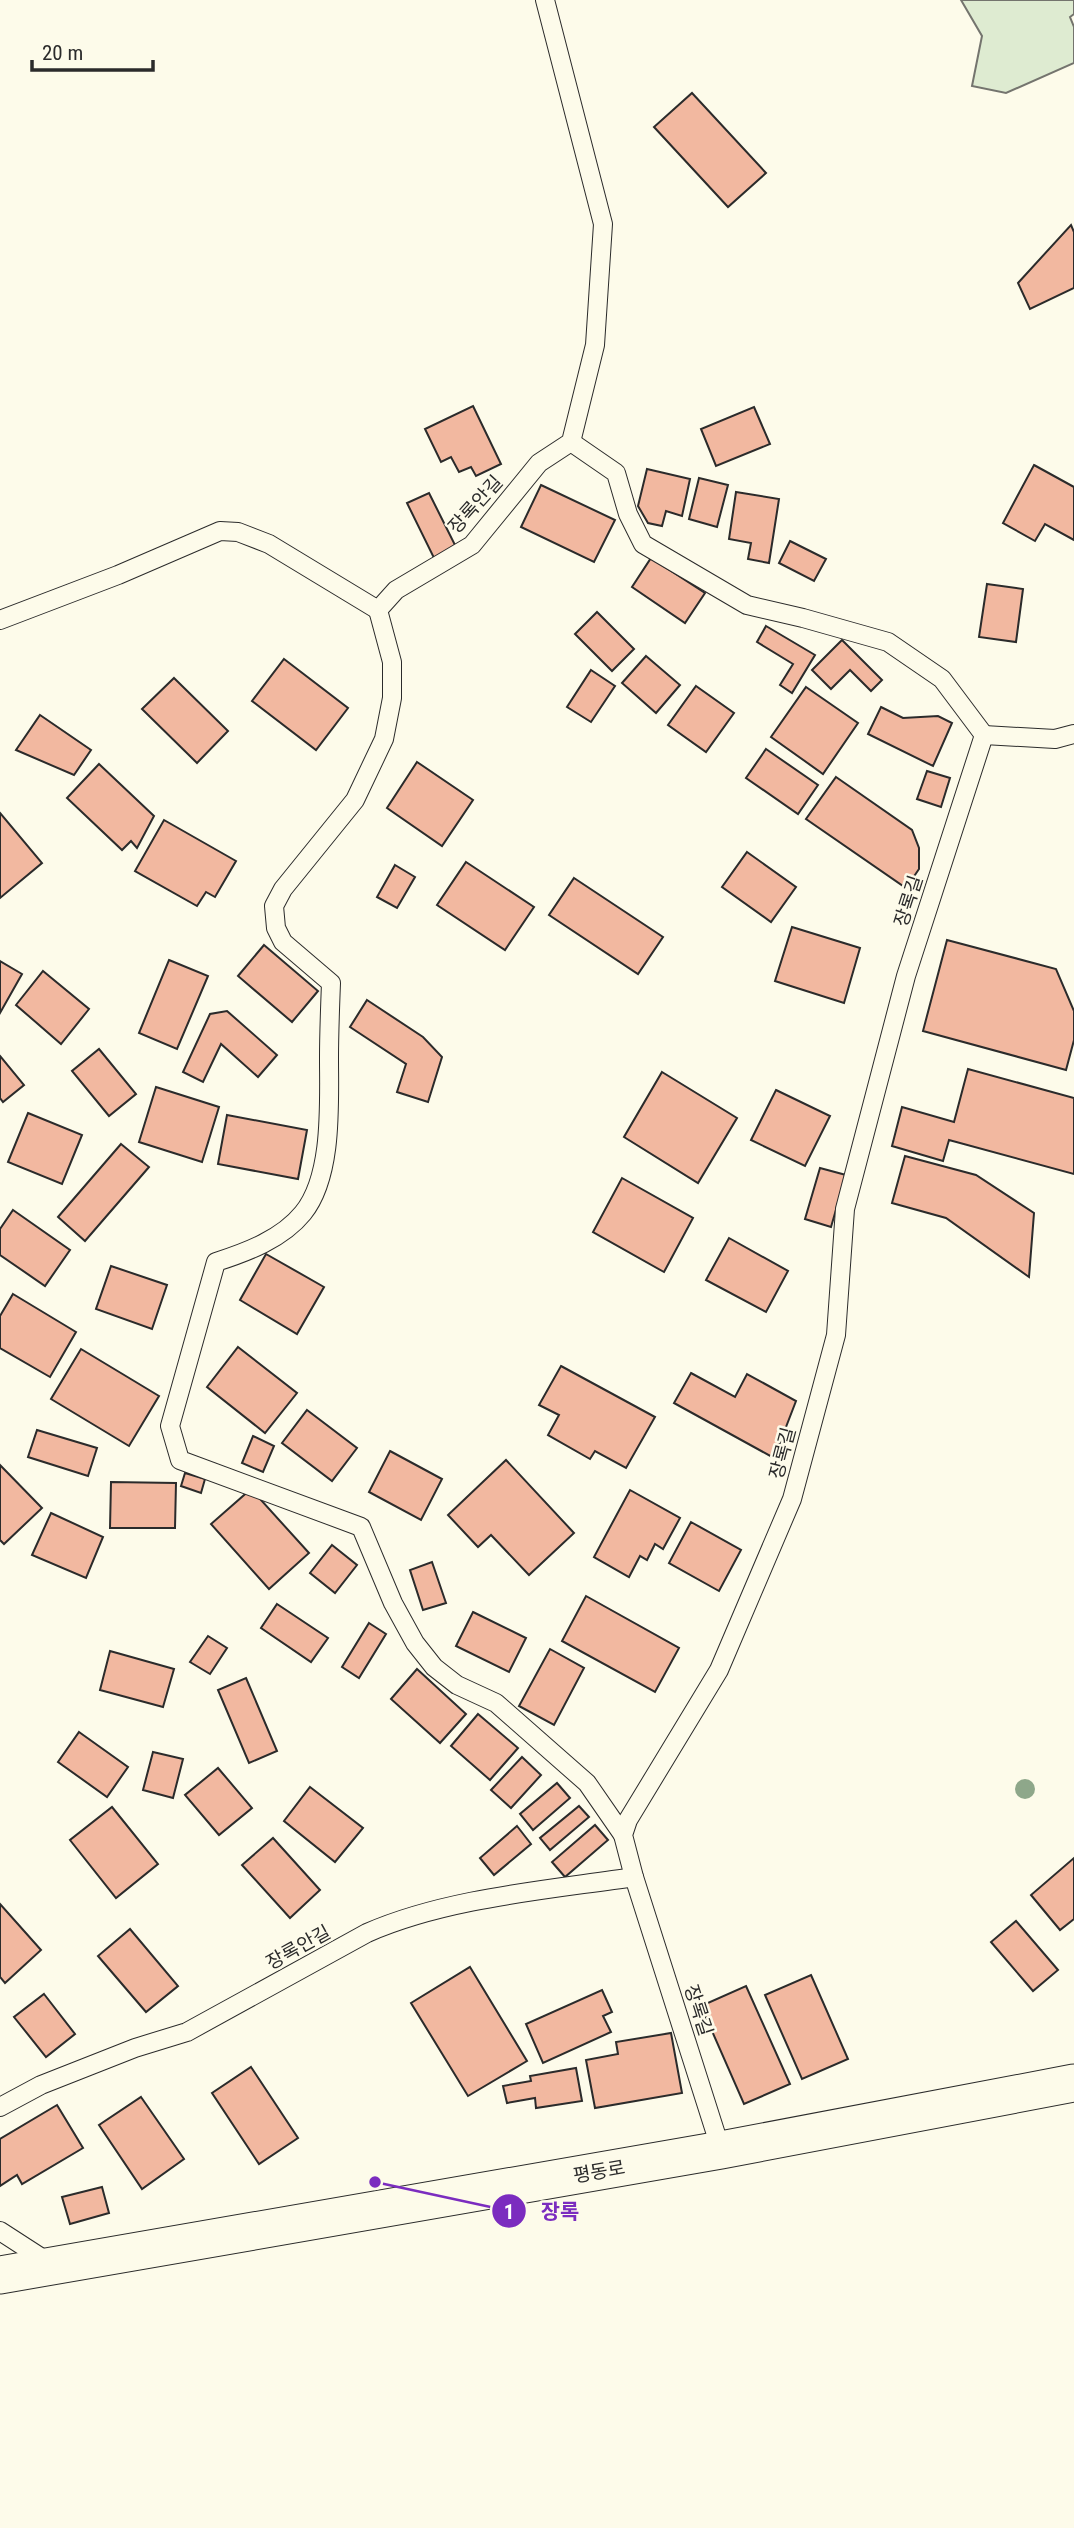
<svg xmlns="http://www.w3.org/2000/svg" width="1074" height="2528" font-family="'Roboto Condensed','Noto Sans KR',sans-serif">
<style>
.green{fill:#deebd1;stroke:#74746e;stroke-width:2}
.building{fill:#f2b8a0;stroke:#2b2b2b;stroke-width:2}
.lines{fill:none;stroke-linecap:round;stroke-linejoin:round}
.service-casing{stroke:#2b2b2b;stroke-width:20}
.minor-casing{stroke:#2b2b2b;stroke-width:39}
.service{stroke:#fdfbea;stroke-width:18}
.minor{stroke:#fdfbea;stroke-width:37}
.tree{fill:#8ea78a}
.labels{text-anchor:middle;stroke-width:5;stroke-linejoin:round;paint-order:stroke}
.street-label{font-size:19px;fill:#2b2b2b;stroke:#fdfbea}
.leader{fill:none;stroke:#7b2cbf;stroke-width:2.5}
.callout-dot{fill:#7b2cbf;stroke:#fdfbea;stroke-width:2.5}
.mark-label{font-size:21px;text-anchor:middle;font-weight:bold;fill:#fff}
.callout-label{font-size:21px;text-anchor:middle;font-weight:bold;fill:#7b2cbf;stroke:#fdfbea;stroke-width:5;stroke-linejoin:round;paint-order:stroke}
</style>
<rect width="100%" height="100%" fill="#fdfbea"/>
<!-- green -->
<polygon class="green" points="961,0 1074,0 1074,14 1070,17 1074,27 1074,63 1006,93 972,86 982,36"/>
<!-- building -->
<g class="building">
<polygon points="692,93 766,173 728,207 654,127"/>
<polygon points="1071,225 1074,232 1074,288 1030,309 1018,283"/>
<polygon points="473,406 501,464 476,476 471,467 459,472 451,457 441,462 425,429"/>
<polygon points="754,407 770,444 716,466 701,429"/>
<polygon points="1034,465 1074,487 1074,540 1045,524 1035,541 1003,523"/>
<polygon points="647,469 690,479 682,516 666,511 662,526 648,523 638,506"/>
<polygon points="699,478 728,485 717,527 689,519"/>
<polygon points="541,485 615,520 594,562 521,527"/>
<polygon points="736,492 779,499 769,563 748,559 751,543 729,539"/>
<polygon points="429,493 456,547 434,558 407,503"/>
<polygon points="790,541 826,559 814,581 779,563"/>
<polygon points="651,558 705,593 685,623 632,587"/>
<polygon points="987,584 1023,589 1016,642 979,637"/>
<polygon points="597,612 634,649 612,671 575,634"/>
<polygon points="766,626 815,655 792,693 780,685 793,664 757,642"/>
<polygon points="842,640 882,680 871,691 850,670 831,689 812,670"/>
<polygon points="646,656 680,685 656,713 622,683"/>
<polygon points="284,659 348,708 316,750 252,701"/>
<polygon points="591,670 615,686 591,722 567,707"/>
<polygon points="174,678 228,731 197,763 142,709"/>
<polygon points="696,686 734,713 706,752 668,725"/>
<polygon points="806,687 858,723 823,774 771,737"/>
<polygon points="881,707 903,718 938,716 952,723 933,766 868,734"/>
<polygon points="40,715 91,750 74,775 16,750"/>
<polygon points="766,749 818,785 798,814 746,778"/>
<polygon points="417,762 473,800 442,846 387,808"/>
<polygon points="99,764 154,816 137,848 131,841 122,850 67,798"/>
<polygon points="927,771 950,778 941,807 917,799"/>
<polygon points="836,777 912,830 919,848 919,869 906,888 806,819"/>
<polygon points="0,813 42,863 0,898"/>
<polygon points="164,820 236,861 215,897 206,892 197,906 135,871"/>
<polygon points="747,852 796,887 771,922 722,887"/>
<polygon points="466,862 534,907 505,950 437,905"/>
<polygon points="395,865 415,877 397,908 377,897"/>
<polygon points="574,878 663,937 638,974 549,915"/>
<polygon points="792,927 860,948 844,1003 775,981"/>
<polygon points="947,940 1056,969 1074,1011 1074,1040 1066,1070 923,1031"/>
<polygon points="264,945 318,991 292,1022 238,976"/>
<polygon points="169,960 208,976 177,1049 139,1033"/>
<polygon points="0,961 22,974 0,1013"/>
<polygon points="43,971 89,1009 61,1044 16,1005"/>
<polygon points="367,1000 423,1037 442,1057 428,1102 397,1092 406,1064 350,1027"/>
<polygon points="227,1011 277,1055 258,1077 221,1044 203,1082 183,1072 210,1014"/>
<polygon points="99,1049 136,1094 109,1116 72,1071"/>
<polygon points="0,1056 24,1085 3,1102 0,1098"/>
<polygon points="968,1069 1074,1098 1074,1174 949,1140 943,1161 892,1146 902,1107 954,1122"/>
<polygon points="662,1072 737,1118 698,1183 624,1137"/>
<polygon points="156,1087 219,1107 202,1162 139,1142"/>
<polygon points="776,1090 830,1116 805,1166 751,1140"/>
<polygon points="28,1113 82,1135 62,1184 8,1162"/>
<polygon points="227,1115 307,1130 298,1179 218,1164"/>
<polygon points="121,1144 149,1167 85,1241 58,1217"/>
<polygon points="905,1156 976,1175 1034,1213 1029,1277 946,1218 892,1203"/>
<polygon points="820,1168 846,1175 831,1227 805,1219"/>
<polygon points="622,1178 693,1218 664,1272 593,1232"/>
<polygon points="13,1210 70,1250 45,1286 0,1255 0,1229"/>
<polygon points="729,1238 788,1271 766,1312 706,1280"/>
<polygon points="266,1254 324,1287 297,1334 240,1300"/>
<polygon points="111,1266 167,1285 152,1329 96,1309"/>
<polygon points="13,1294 76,1332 50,1377 0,1348 0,1316"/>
<polygon points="238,1347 297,1393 265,1433 207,1387"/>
<polygon points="81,1349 159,1396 129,1446 51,1399"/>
<polygon points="561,1366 655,1417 626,1468 595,1451 590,1459 548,1435 559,1415 539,1405"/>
<polygon points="691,1373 735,1397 747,1374 796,1401 774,1458 674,1403"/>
<polygon points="307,1410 357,1448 332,1481 282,1443"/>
<polygon points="37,1430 97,1448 88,1476 28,1457"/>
<polygon points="253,1436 274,1446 263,1472 242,1463"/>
<polygon points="390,1451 442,1479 421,1520 369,1492"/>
<polygon points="506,1460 574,1533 529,1575 491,1535 478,1547 448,1515"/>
<polygon points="0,1465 42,1508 4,1544 0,1540"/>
<polygon points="185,1473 205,1479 201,1493 181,1486"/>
<polygon points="111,1482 176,1483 175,1528 110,1528"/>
<polygon points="251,1489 309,1553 269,1589 211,1524"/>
<polygon points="630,1490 680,1518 663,1549 655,1544 647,1560 640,1556 629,1577 594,1557"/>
<polygon points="51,1513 103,1537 86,1578 32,1555"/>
<polygon points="691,1522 741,1550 719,1591 669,1563"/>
<polygon points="332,1545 357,1565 335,1593 310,1573"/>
<polygon points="432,1562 446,1603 423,1610 410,1570"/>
<polygon points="586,1596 679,1648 655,1692 562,1641"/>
<polygon points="277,1604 328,1638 311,1662 261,1628"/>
<polygon points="473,1612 526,1638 509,1672 456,1646"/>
<polygon points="369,1623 386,1634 359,1678 342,1667"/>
<polygon points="208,1636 227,1648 210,1674 190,1662"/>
<polygon points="550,1649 584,1668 554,1725 519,1706"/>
<polygon points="110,1651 174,1669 163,1707 100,1690"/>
<polygon points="417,1669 466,1714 440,1743 391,1699"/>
<polygon points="246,1678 277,1751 249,1763 218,1690"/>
<polygon points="478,1714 518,1748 490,1780 451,1746"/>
<polygon points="79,1732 128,1767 107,1797 58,1762"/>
<polygon points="153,1752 183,1759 173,1798 143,1790"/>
<polygon points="522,1757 541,1775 511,1808 491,1790"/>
<polygon points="218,1768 252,1808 219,1835 185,1795"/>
<polygon points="557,1783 570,1798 533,1830 520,1814"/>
<polygon points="310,1787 363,1828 335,1862 284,1821"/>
<polygon points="579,1806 589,1817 550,1850 540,1838"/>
<polygon points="112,1807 158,1864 116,1898 70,1840"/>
<polygon points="595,1825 608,1840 565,1877 552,1862"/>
<polygon points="517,1826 531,1844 494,1875 480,1858"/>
<polygon points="273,1838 320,1890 290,1918 242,1865"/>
<polygon points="1074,1858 1074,1919 1060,1930 1031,1895"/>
<polygon points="0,1904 41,1950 5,1983 0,1977"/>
<polygon points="1016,1921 1058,1970 1033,1991 991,1942"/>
<polygon points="130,1929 178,1986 146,2012 98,1956"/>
<polygon points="470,1967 527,2061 468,2096 411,2003"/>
<polygon points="811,1975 848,2059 802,2079 765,1995"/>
<polygon points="746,1986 790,2084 744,2104 701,2006"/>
<polygon points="602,1990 612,2012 603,2016 611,2032 543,2063 526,2024"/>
<polygon points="44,1994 75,2034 46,2057 14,2017"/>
<polygon points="671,2033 682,2093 595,2108 586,2060 618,2054 616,2042"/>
<polygon points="251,2067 298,2138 259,2164 212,2093"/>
<polygon points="576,2068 582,2101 536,2108 535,2098 507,2103 503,2086 531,2081 530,2076"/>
<polygon points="141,2097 184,2159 142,2189 99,2125"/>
<polygon points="57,2105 83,2148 22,2184 17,2175 0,2186 0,2139"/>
<polygon points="102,2187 109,2213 70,2224 62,2197"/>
</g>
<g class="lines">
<defs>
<g id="service">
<polyline points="571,442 616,473 628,514 643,544 747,605 803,618 888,642 942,679 984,735"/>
<path d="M378 610 392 662V698L384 739 355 800 283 889 274 906 276 928 283 942 331 983C330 1008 329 1033 329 1058 329 1104 333 1176 303 1213 282 1239 247 1252 216 1262L170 1426 180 1460 361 1527 393 1603 415 1643 434 1667 457 1685 496 1703 587 1783 623 1835"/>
<polyline points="0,620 118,575 220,531 238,532 269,544 378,610 396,590 472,545 539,463 571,442 595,345 603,224 545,0"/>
<path d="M0 2107 41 2085 135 2048 187 2032 367 1933C446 1898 548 1890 634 1877"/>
<polyline points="721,2150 634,1877 623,1835 628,1820 719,1670 792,1499 836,1335 845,1209 906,976 984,735 1055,739 1074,734"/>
<polyline points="0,2231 51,2264"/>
</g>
<polyline id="minor" points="0,2275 721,2150 1074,2083"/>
</defs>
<!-- service casing -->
<use href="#service" class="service-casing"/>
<!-- minor casing -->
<use href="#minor" class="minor-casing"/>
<!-- service -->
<use href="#service" class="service"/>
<!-- minor -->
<use href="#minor" class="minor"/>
</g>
<!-- trees -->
<circle class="tree" cx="1025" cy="1789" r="10"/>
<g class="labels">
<!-- street labels -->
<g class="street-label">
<text transform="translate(475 504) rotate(-48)" y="7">장록안길</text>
<text transform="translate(908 901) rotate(-72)" y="7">장록길</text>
<text transform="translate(782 1453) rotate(-75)" y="7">장록길</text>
<text transform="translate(298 1947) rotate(-29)" y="7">장록안길</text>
<text transform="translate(699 2010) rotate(72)" y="7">장록길</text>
<text transform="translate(599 2171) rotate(-10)" y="7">평동로</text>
</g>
</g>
<!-- callouts -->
<path class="leader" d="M375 2182L509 2211"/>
<g class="callout-dot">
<circle cx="375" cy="2182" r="7"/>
<circle cx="509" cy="2211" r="18"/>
</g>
<g class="mark-label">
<text x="509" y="2219">1</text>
</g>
<g class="callout-label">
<text x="560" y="2219">장록</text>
</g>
<!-- scale -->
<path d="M32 60v10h121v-10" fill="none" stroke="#2b2b2b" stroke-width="3.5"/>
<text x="42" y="60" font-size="21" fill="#2b2b2b" stroke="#fdfbea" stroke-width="5" paint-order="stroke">20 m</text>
</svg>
